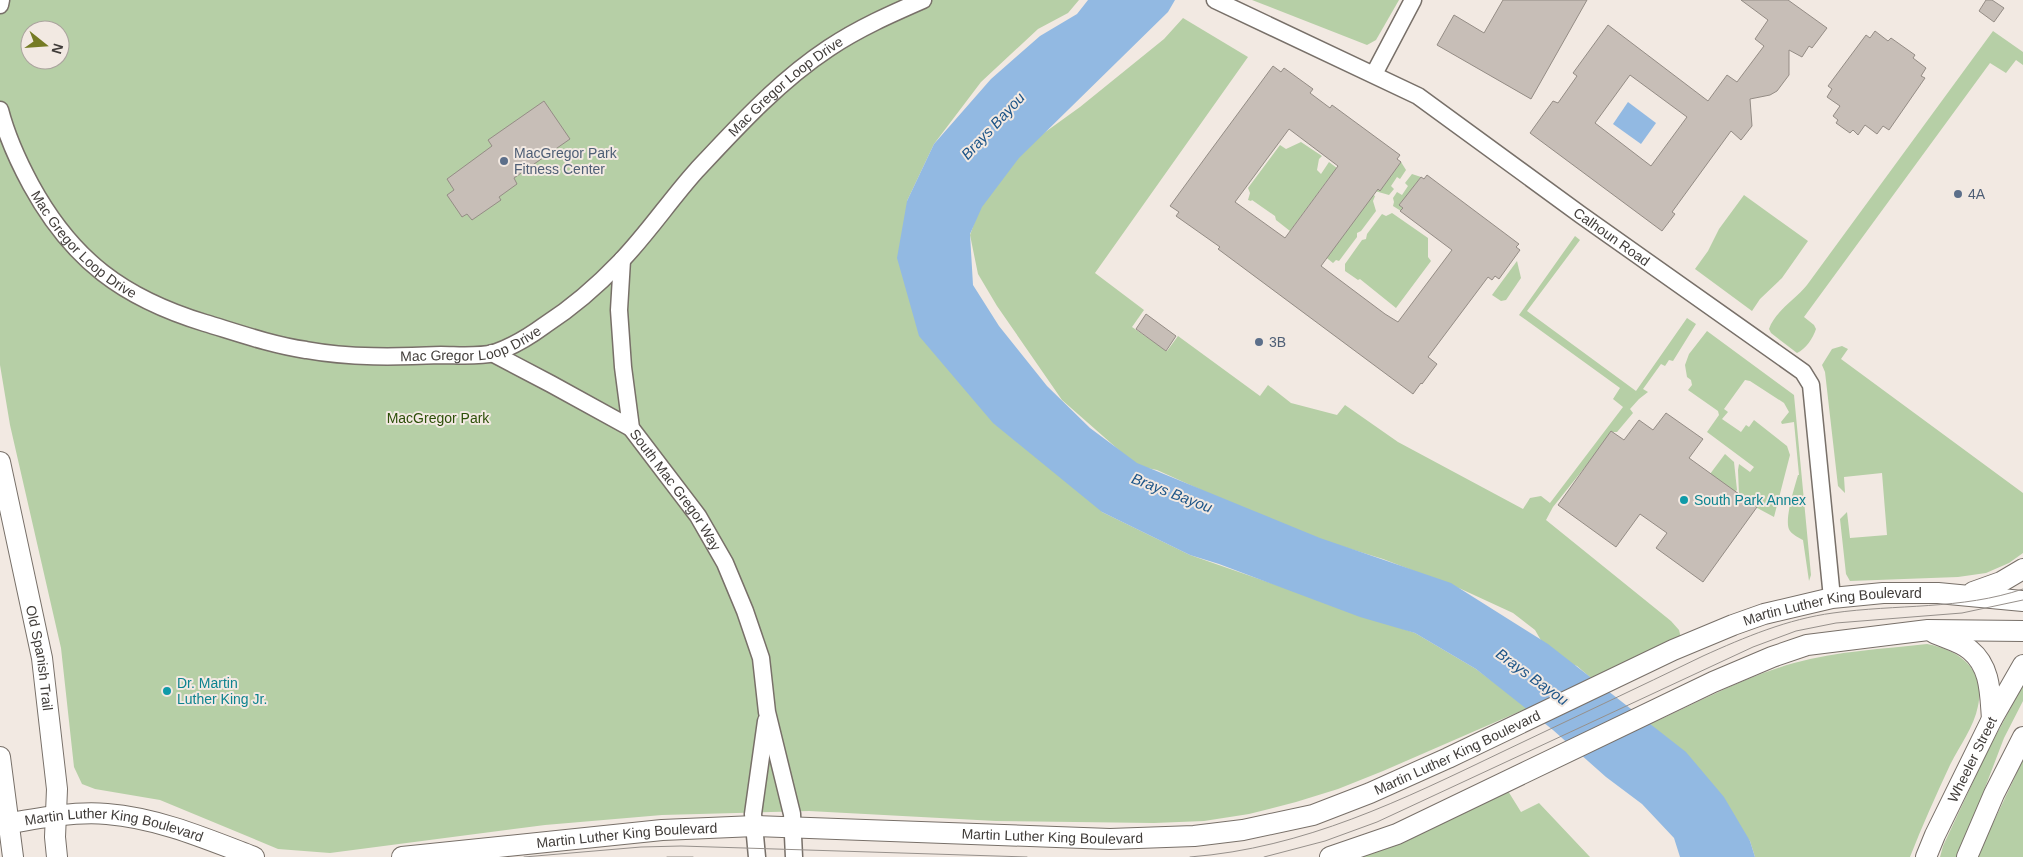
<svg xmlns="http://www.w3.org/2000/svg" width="2023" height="857" font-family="Arial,sans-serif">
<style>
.green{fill:#b6cfa6;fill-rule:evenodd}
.water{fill:#92b9e2}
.building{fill:#c7beb7;stroke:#948c85;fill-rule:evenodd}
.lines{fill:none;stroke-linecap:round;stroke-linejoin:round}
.minor-casing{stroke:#787069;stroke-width:19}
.major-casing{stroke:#787069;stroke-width:22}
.minor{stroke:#fff;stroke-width:16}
.major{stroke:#fff;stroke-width:20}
.tram{stroke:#96908b;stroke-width:1}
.service-dot{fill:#5c6f8a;stroke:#f2e9e2;stroke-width:2}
.culture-dot{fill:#0f9aa8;stroke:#f2e9e2;stroke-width:2}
.labels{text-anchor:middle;stroke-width:4;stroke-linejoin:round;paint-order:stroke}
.street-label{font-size:14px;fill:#403c39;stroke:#f2e9e2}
.service-label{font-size:14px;fill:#4e5e75;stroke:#f2e9e2;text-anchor:start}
.park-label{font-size:14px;fill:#2d4f09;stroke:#f2e9e2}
.culture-label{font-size:14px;fill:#0d838f;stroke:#f2e9e2;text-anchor:start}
.water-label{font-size:15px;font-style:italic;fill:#1d5588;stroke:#f2e9e2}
</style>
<rect width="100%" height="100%" fill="#f2e9e2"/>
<!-- green -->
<g class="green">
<path d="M0 0H1079L1068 13 1038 29 981 82 934 144 907 201 1102 512 1190 555 1415 633 1476 669 1528 708 1383 771 1338 789 1296 802 1249 814 1204 821 1154 823 996 821 809 811 662 815 545 825 330 853 278 849 160 800 95 789 82 784 74 767 61 648 10 425 0 365ZM30 30H60V60H30Z"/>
<polygon points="1252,0 1399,0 1376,40 1367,45"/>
<polygon points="1183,18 1248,57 1095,273 1144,310 1132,327 1167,351 1178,336 1260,396 1268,385 1291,403 1337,415 1345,405 1398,442 1523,509 1530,498 1541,496 1550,503 1623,407 1613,399 1620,388 1519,315 1575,236 1580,240 1527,311 1636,391 1687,318 1696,324 1673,361 1669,360 1665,366 1661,364 1643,389 1648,392 1639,399 1630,409 1633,413 1617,432 1613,432 1553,507 1546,520 1671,621 1679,630 1681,638 1591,678 1577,666 1562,661 1542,642 1535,630 1513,613 1461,589 1383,559 1292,531 1157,470 1137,466 1062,400 997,306 978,274 970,235 986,190 1019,151 1080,107 1164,39"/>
<path d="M1993 31 2023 52V65L2016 60 2006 73 1990 63 1804 317 1814 325 1816 329C1813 338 1806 349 1797 353L1771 333 1769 329C1775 311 1795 300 1807 285Z"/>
<polygon points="1301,142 1322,156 1319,159 1317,170 1321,174 1329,162 1346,175 1335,181 1329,178 1290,231 1276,220 1275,216 1252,200 1251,201 1248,200 1250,193 1248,188 1280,145 1286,149"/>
<polygon points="1401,162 1406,170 1400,179 1397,177 1391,186 1394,189 1389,195 1375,191 1377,188 1380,190"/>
<polygon points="1412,174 1421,177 1400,205 1403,208 1401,211 1393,206 1394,202 1393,198 1397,192 1402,195 1408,186 1405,183"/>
<polygon points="1363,187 1375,196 1373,201 1376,211 1361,231 1357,233 1357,237 1339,261 1336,260 1333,263 1318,251"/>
<polygon points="1744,195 1808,241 1782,278 1760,299 1752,311 1695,269 1708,251 1719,229"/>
<polygon points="1392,213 1428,238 1428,257 1431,261 1396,308 1360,279 1358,280 1345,271 1345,264 1362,240 1366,239 1367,234 1382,214 1386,216"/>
<polygon points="1517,261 1521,278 1506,300 1501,301 1492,295"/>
<path d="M1707 331 1794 395 1811 575 1809 581 1803 540C1799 538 1793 535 1790 531 1783 522 1795 486 1798 475H1799L1794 422 1782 424 1781 422 1789 412 1784 403 1750 381 1745 380 1724 409 1728 412 1722 419 1741 432 1746 425 1749 427 1754 420 1787 446 1790 455 1774 517 1748 503 1739 495 1738 470 1739 464 1750 472 1754 467 1707 432 1719 415 1718 411 1688 390 1692 385 1691 380 1687 377 1685 365 1689 354Z"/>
<polygon points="1842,346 1848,349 1841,359 2023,493 2023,553 2009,563 1986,573 1958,577 1850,581 1846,574 1840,519 1847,512 1850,538 1887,535 1882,473 1844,477 1845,493 1838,486 1825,372 1822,365 1832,349"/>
<polygon points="1725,454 1734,462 1737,490 1735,492 1710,474"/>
<path d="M1927 644C1959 650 1986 669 1978 706 1974 727 1959 747 1950 765 1936 795 1922 826 1910 857H1755L1750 841 1650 724C1697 703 1744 677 1794 663 1837 651 1883 649 1927 644Z"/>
<polygon points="2023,685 2023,701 2004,738 1970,827 1957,857 1940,857 1943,846 1988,750"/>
<polygon points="2023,760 2023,857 1977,857"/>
<polygon points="1508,791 1521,812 1539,803 1590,857 1357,857"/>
</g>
<!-- water -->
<g class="water">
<polygon points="1088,0 1175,0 1168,12 1019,158 982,207 970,234 973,285 999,326 1047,386 1090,428 1137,463 1320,538 1451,583 1548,644 1686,752 1724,797 1750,841 1755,857 1680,857 1674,838 1642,804 1606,777 1553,730 1476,669 1415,633 1360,617 1219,564 1190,555 1102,512 993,423 919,336 897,258 907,201 934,144 991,79 1040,36 1077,14"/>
<polygon points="1628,102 1656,123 1641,144 1613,124"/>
</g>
<!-- building -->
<g class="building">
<polygon points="1503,0 1587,0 1531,99 1437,45 1454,15 1484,33"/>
<path d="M1741 0H1788L1827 28 1812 48 1809 46 1802 57 1789 50V75L1777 91 1770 95 1750 99 1752 126 1741 140 1731 131 1672 212 1675 214 1662 231 1530 133 1553 101 1558 103 1577 76 1573 73 1608 25 1708 101 1727 75 1737 82 1764 46 1755 39 1768 20ZM1630 75 1687 117 1651 166 1595 123Z"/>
<polygon points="1986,0 1992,0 2004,8 1994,22 1979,11"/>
<polygon points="1875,31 1888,41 1891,38 1915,55 1913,58 1926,68 1921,76 1925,78 1889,130 1883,126 1877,134 1865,125 1858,135 1853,130 1850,133 1836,123 1838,120 1833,116 1840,106 1827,97 1832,89 1828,86 1866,35 1870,38"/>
<path d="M1273 66 1281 72 1284 68 1313 89 1310 93 1330 108 1332 105 1400 155 1397 159 1401 162 1380 191 1378 189 1321 266 1385 314 1398 322 1452 250 1400 211 1403 208 1399 205 1421 177 1424 179 1427 175 1519 244 1516 247 1520 250 1499 279 1495 276 1492 280 1488 277 1428 357 1437 364 1422 384 1421 383 1413 394 1218 249 1220 247 1176 216 1179 212 1170 206 1208 154ZM1289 129 1338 166 1285 238 1235 202Z"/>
<polygon points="544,101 570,139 514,178 517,184 499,197 501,200 472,220 467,214 462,217 447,195 454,190 447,179 492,146 488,140"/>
<polygon points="1146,314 1176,336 1166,351 1136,329"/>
<polygon points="1666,413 1703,439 1689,458 1757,507 1703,582 1656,548 1667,533 1640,514 1616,547 1558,505 1611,431 1624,440 1639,420 1653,430"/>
</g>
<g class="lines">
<defs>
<g id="minor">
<path id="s1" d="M1215 0 1418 96 1581 215 1803 372 1811 385 1832 598"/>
<polyline points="0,5 1,0"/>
<polyline points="1374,74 1413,0"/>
<path id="s2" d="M0 110C7 137 18 161 31 185 72 260 123 298 205 323 238 333 272 345 306 350 350 358 397 357 441 355 457 355 478 357 494 353 512 347 530 336 545 325 573 307 598 285 621 261 648 233 670 200 696 171 737 127 779 81 829 48 859 28 891 14 923 0"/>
<path id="s3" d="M622 260 619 310 623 367 631 428 698 516 725 563 745 611 761 658 767 712 792 814 794 857"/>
<polyline points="492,353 551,384 631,428"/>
<polyline points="757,857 753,814 766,721"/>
</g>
<g id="major">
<path id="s4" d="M0 462 42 658 57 789 55 837 57 857"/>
<polyline points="1973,592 2001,582 2023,569"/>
<path d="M1934 633C1945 638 1961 642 1970 650 1991 667 1990 694 1992 719"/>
<polyline points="0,757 13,857"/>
<path id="s5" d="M0 825C34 819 72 811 107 814 158 818 207 839 254 857"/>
<path id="s6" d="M402 857 662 830 755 826 1110 839 1194 836 1243 830 1313 815 1370 793 1448 758 1673 650 1733 625 1764 614 1832 598 1883 593H1938L2023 601"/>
<polyline points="1330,857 1397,834 1713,682 1772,657 1807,645 1928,630 2023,631"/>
<path id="s7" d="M1926 857 1935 835 1992 719 2023 665"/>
<polyline points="1967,857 1994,794 2023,737"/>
</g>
</defs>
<!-- minor casing -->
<use href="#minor" class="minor-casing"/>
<!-- major casing -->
<use href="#major" class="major-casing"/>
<!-- minor -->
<use href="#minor" class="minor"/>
<!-- major -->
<use href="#major" class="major"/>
<!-- tram -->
<g class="tram">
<polyline points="524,857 641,847 681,846 1027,857"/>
<polyline points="667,857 693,857"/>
<path d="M1190 857C1305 848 1402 800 1504 751 1571 719 1637 688 1703 656 1745 637 1788 619 1833 613 1896 604 1962 610 2023 589"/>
<polyline points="1264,857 1325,841 1377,822 1753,647 1796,631 1836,623 1962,613 2023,600"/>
</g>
</g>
<!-- markers -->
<g class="service-dot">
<circle cx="504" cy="161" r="5"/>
<circle cx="1958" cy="194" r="5"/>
<circle cx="1259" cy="342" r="5"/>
</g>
<g class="culture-dot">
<circle cx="1684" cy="500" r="5"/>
<circle cx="167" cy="691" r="5"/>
</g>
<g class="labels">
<!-- street labels -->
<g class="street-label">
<text dy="5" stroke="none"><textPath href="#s2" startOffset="1002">Mac Gregor Loop Drive</textPath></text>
<text dy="5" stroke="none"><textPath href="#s1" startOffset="464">Calhoun Road</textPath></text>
<text dy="5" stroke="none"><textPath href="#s2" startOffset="162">Mac Gregor Loop Drive</textPath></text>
<text dy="5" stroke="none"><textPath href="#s2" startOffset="582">Mac Gregor Loop Drive</textPath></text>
<text dy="5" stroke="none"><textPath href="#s3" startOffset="245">South Mac Gregor Way</textPath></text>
<text dy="5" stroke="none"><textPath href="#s6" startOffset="1478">Martin Luther King Boulevard</textPath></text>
<text dy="5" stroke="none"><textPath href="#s4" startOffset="200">Old Spanish Trail</textPath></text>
<text dy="5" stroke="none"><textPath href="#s6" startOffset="1072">Martin Luther King Boulevard</textPath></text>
<text dy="5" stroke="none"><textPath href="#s7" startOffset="108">Wheeler Street</textPath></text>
<text dy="5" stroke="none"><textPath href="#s5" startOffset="116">Martin Luther King Boulevard</textPath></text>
<text dy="5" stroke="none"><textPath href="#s6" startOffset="652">Martin Luther King Boulevard</textPath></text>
<text dy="5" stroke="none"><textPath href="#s6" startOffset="226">Martin Luther King Boulevard</textPath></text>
</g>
<!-- service labels -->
<g class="service-label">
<text x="514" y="158">MacGregor Park<tspan x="514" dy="16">Fitness Center</tspan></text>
<text x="1968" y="199">4A</text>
<text x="1269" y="347">3B</text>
</g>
<!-- park labels -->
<g class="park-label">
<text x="438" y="423">MacGregor Park</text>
</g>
<!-- culture labels -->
<g class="culture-label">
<text x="1694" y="505">South Park Annex</text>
<text x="177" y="688">Dr. Martin<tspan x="177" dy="16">Luther King Jr.</tspan></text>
</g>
<!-- water labels -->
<g class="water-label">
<text transform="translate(993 126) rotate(-47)" y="5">Brays Bayou</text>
<text transform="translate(1172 493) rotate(21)" y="5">Brays Bayou</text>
<text transform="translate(1532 677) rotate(36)" y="5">Brays Bayou</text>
</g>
</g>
<!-- north arrow -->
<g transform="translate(45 45) rotate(107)"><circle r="24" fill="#f2e9e2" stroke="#aba49e"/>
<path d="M0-4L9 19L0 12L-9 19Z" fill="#757b24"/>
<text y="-8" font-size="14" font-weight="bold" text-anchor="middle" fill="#403c39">N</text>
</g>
</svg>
